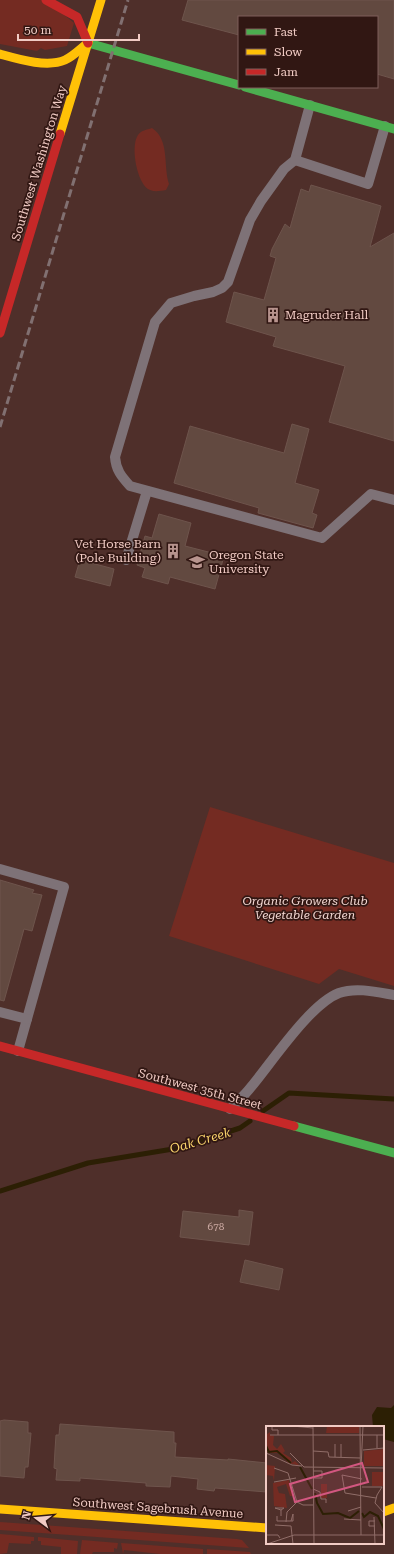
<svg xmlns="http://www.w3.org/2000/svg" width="394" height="1554" font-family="'Roboto Serif',serif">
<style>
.green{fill:#742b22}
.water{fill:#2c1f04}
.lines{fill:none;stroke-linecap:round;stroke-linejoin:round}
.stream{stroke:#2c1f04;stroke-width:5}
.building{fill:#624940;stroke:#6e544c}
.lane{stroke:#7e7277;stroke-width:10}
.fast{stroke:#4caf50;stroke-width:9}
.slow{stroke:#ffc107;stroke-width:9}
.jam{stroke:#c62828;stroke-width:9}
.rail{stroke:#817071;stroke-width:3;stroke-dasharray:8 4;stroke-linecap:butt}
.labels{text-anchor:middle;stroke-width:3.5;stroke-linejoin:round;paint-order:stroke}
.number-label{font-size:10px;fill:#cdaaa3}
.street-label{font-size:12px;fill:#f1cbc4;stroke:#311713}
.poi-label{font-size:12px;fill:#f1cbc4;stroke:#311713;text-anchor:start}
.park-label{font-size:12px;font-style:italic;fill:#f2d6d1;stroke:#311713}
.water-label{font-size:13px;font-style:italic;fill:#fad46c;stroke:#311713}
.inset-river{fill:none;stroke:#2c1f04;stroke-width:2}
.inset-road{fill:none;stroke:#906d68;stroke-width:1}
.view{fill:#d25780;fill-opacity:0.15;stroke:#d25780;stroke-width:2}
.inset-edge{fill:none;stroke:#f1cbc4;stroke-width:2}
</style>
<rect width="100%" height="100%" fill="#4f2f2a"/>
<!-- green -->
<g class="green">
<polygon points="0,0 46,0 74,23 67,46 45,50 41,48 37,51 0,44"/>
<path d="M152 128C170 140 163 165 169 184L166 190C160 191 155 192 150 190 137 185 130 146 138 135 142 130 146 130 152 128Z"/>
<polygon points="210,807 394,863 394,986 339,969 319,984 169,936"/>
<polygon points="0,1522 237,1539 242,1540 249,1548 0,1530"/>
<polygon points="0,1534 34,1537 34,1541 31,1541 31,1544 9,1543 7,1553 0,1554"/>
<polygon points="38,1537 78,1541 77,1554 61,1554 61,1547 41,1545 41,1541 38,1541"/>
<polygon points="82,1540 118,1543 117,1549 114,1548 114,1552 93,1552 92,1554 80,1554"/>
<polygon points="121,1543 203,1549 203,1554 160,1554 124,1550 123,1554"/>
<polygon points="207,1549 250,1552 251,1554 207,1554"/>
</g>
<!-- water -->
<polygon class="water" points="394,1405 394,1442 383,1439 383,1427 373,1427 372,1415 377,1407 391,1408"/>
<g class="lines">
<!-- stream -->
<g class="stream">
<polyline points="263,1111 289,1093 394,1099"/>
<polyline points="0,1191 88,1163 179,1148 240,1128 250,1121"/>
</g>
</g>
<!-- building -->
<g class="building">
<polygon points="188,0 394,0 394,79 377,74 377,17 239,17 239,35 182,20"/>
<polygon points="311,185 381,206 370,247 394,233 394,441 329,422 345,366 273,346 276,337 226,322 234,292 264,300 276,258 270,256 272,249 285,224 290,228 301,189 309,192"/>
<polygon points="292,424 309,429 295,483 319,490 312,513 317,515 313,528 258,513 259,508 174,483 190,426 284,453"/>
<polygon points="159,514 191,523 185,546 224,556 215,589 170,577 168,584 142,577 145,568 137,565 145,536 152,538"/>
<polygon points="80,560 114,569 110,586 75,577"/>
<polygon points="0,880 34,890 32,893 42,895 32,931 24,929 4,1001 0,1000"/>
<polygon points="239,1210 253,1212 249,1245 180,1237 183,1211 239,1217"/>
<polygon points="245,1260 283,1269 279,1290 240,1282"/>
<polygon points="4,1420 28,1422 28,1433 31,1433 28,1467 25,1467 24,1478 0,1476 0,1421"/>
<polygon points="60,1424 174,1432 174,1443 176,1443 175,1457 228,1460 228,1459 267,1463 267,1492 215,1488 214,1491 197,1489 198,1479 171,1476 170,1487 146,1486 146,1483 80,1478 80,1481 56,1480 57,1469 54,1468 55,1450 56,1435 59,1435"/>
</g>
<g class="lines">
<!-- lane -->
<g class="lane">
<path d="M310 105 295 160 284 169 261 201 250 220 228 282 222 288 213 292 194 296 171 303 155 322 115 457C116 470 121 476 130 486L322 538 371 494 394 500"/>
<polyline points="295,160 368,184 385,126"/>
<polyline points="126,560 147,491"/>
<polyline points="0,869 64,887 18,1051"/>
<polyline points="0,1012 27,1019"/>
<path d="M230 1109C237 1102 245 1095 251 1087 272 1062 310 1004 339 993 356 987 377 992 394 995"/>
</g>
<!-- fast -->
<g class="fast">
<polyline points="88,43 239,85"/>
<polyline points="245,87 394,129"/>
<polyline points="294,1126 394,1153"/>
</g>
<!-- slow -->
<g class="slow">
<path d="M0 54C18 59 47 68 65 60 74 56 81 48 88 43"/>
<polyline points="60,134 101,0"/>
<polyline points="0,1509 267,1528"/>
<polyline points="383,1512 394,1508"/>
</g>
<!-- jam -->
<g class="jam">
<polyline points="46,0 77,17 88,43"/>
<polyline points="0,333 60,134"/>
<polyline points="0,1046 294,1126"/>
</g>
<!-- rail -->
<polyline class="rail" points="0,427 128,0"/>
</g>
<!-- icons -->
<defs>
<symbol id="building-bare" viewBox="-9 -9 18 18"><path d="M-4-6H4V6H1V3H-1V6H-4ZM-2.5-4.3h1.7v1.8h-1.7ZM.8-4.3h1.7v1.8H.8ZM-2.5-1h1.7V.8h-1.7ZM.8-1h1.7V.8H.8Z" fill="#b8948e" stroke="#311713" stroke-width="2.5" paint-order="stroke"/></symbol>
<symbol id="university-bare" viewBox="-9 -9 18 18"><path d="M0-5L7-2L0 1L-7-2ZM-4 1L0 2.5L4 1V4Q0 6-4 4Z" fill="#b8948e" stroke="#311713" stroke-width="2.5" paint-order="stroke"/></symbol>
</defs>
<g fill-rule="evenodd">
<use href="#building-bare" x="262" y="304" width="22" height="22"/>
<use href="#building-bare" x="162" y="540" width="22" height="22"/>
<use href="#university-bare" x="186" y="551" width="22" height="22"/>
</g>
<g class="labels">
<!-- number labels -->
<g class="number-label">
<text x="216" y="1230">678</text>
</g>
<!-- street labels -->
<g class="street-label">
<text transform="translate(39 163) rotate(-73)" y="4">Southwest Washington Way</text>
<text transform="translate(200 1089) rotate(15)" y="4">Southwest 35th Street</text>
<text transform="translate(158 1508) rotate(4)" y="4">Southwest Sagebrush Avenue</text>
</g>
<!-- poi labels -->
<g class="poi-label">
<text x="285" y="319">Magruder Hall</text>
<text x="161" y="548" text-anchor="end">Vet Horse Barn<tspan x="161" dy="14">(Pole Building)</tspan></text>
<text x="209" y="559">Oregon State<tspan x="209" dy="14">University</tspan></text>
</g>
<!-- park labels -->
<g class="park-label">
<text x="305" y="905">Organic Growers Club<tspan x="305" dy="14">Vegetable Garden</tspan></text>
</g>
<!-- water labels -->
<g class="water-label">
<text transform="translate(200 1140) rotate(-16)" y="5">Oak Creek</text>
</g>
</g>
<!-- overview -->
<g transform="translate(266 1426)">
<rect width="118" height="118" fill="#4f2f2a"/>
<path d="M61 0H93V7H60ZM4 6V9L8 10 7 19 11 23 15 18 19 25 17 27 25 32 26 37 29 35 34 40 23 37 12 27H2L0 9ZM118 23V40H98V25ZM0 39 9 40 8 55 7 50 0 49ZM106 46H118V60H106ZM23 54 27 70H24L20 58 11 61 13 67 19 68 21 82 8 80 7 57ZM55 58H61V72H55Z" fill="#742b22"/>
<path class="inset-river" d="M0 20 3 26 11 25 25 37M34 41 46 63M49 67 51 77 57 88 72 87 84 92 93 85M96 87 98 91 104 86 112 90 118 103"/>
<path class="inset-road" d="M6 0V4H12V9M26 0 47 2M47 0 48 118M94 0 95 109M4 9H118M75 18V31M111 22V9M97 24 118 22M47 25 62 26 63 31 94 32M0 27 26 39 36 40M24 27 38 41 118 42M69 31V18M8 42 22 47 31 76 37 79H47M95 42 97 0M47 45H56V52H47M96 53 76 49 79 67 110 72M8 56 30 52M96 61H116M116 61 111 69 109 77 118 87M47 63 54 66 55 73H60V77M15 84 18 82H9L15 84V90M82 85 95 81M11 90V95H27V88L25 95M108 91 109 118M78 93 95 94M109 95H103V100H109M20 96 21 86 31 76M9 99 25 100 27 118M0 109H12L14 112M1 118 28 109H118"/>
<path class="view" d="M96 37 102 56 29 76 24 58Z"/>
<rect width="118" height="118" class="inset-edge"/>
</g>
<!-- legend -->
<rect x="238" y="16" width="140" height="72" fill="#311713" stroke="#7e5f5a"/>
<rect x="246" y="29" width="20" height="6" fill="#4caf50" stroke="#7e5f5a"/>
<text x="274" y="36" font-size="12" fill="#f1cbc4">Fast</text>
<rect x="246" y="49" width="20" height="6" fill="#ffc107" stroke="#7e5f5a"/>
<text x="274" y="56" font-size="12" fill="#f1cbc4">Slow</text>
<rect x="246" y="69" width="20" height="6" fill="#c62828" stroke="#7e5f5a"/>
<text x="274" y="76" font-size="12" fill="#f1cbc4">Jam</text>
<!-- north arrow -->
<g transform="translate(36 1518) rotate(286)" stroke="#311713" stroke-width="3" paint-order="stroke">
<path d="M0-3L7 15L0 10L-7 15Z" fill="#f1cbc4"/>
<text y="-6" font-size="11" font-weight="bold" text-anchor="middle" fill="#f1cbc4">N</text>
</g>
<!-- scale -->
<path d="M18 34v6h121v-6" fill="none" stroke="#f1cbc4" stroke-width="2"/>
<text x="24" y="34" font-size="12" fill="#f1cbc4" stroke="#311713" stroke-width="3" paint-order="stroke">50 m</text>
</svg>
